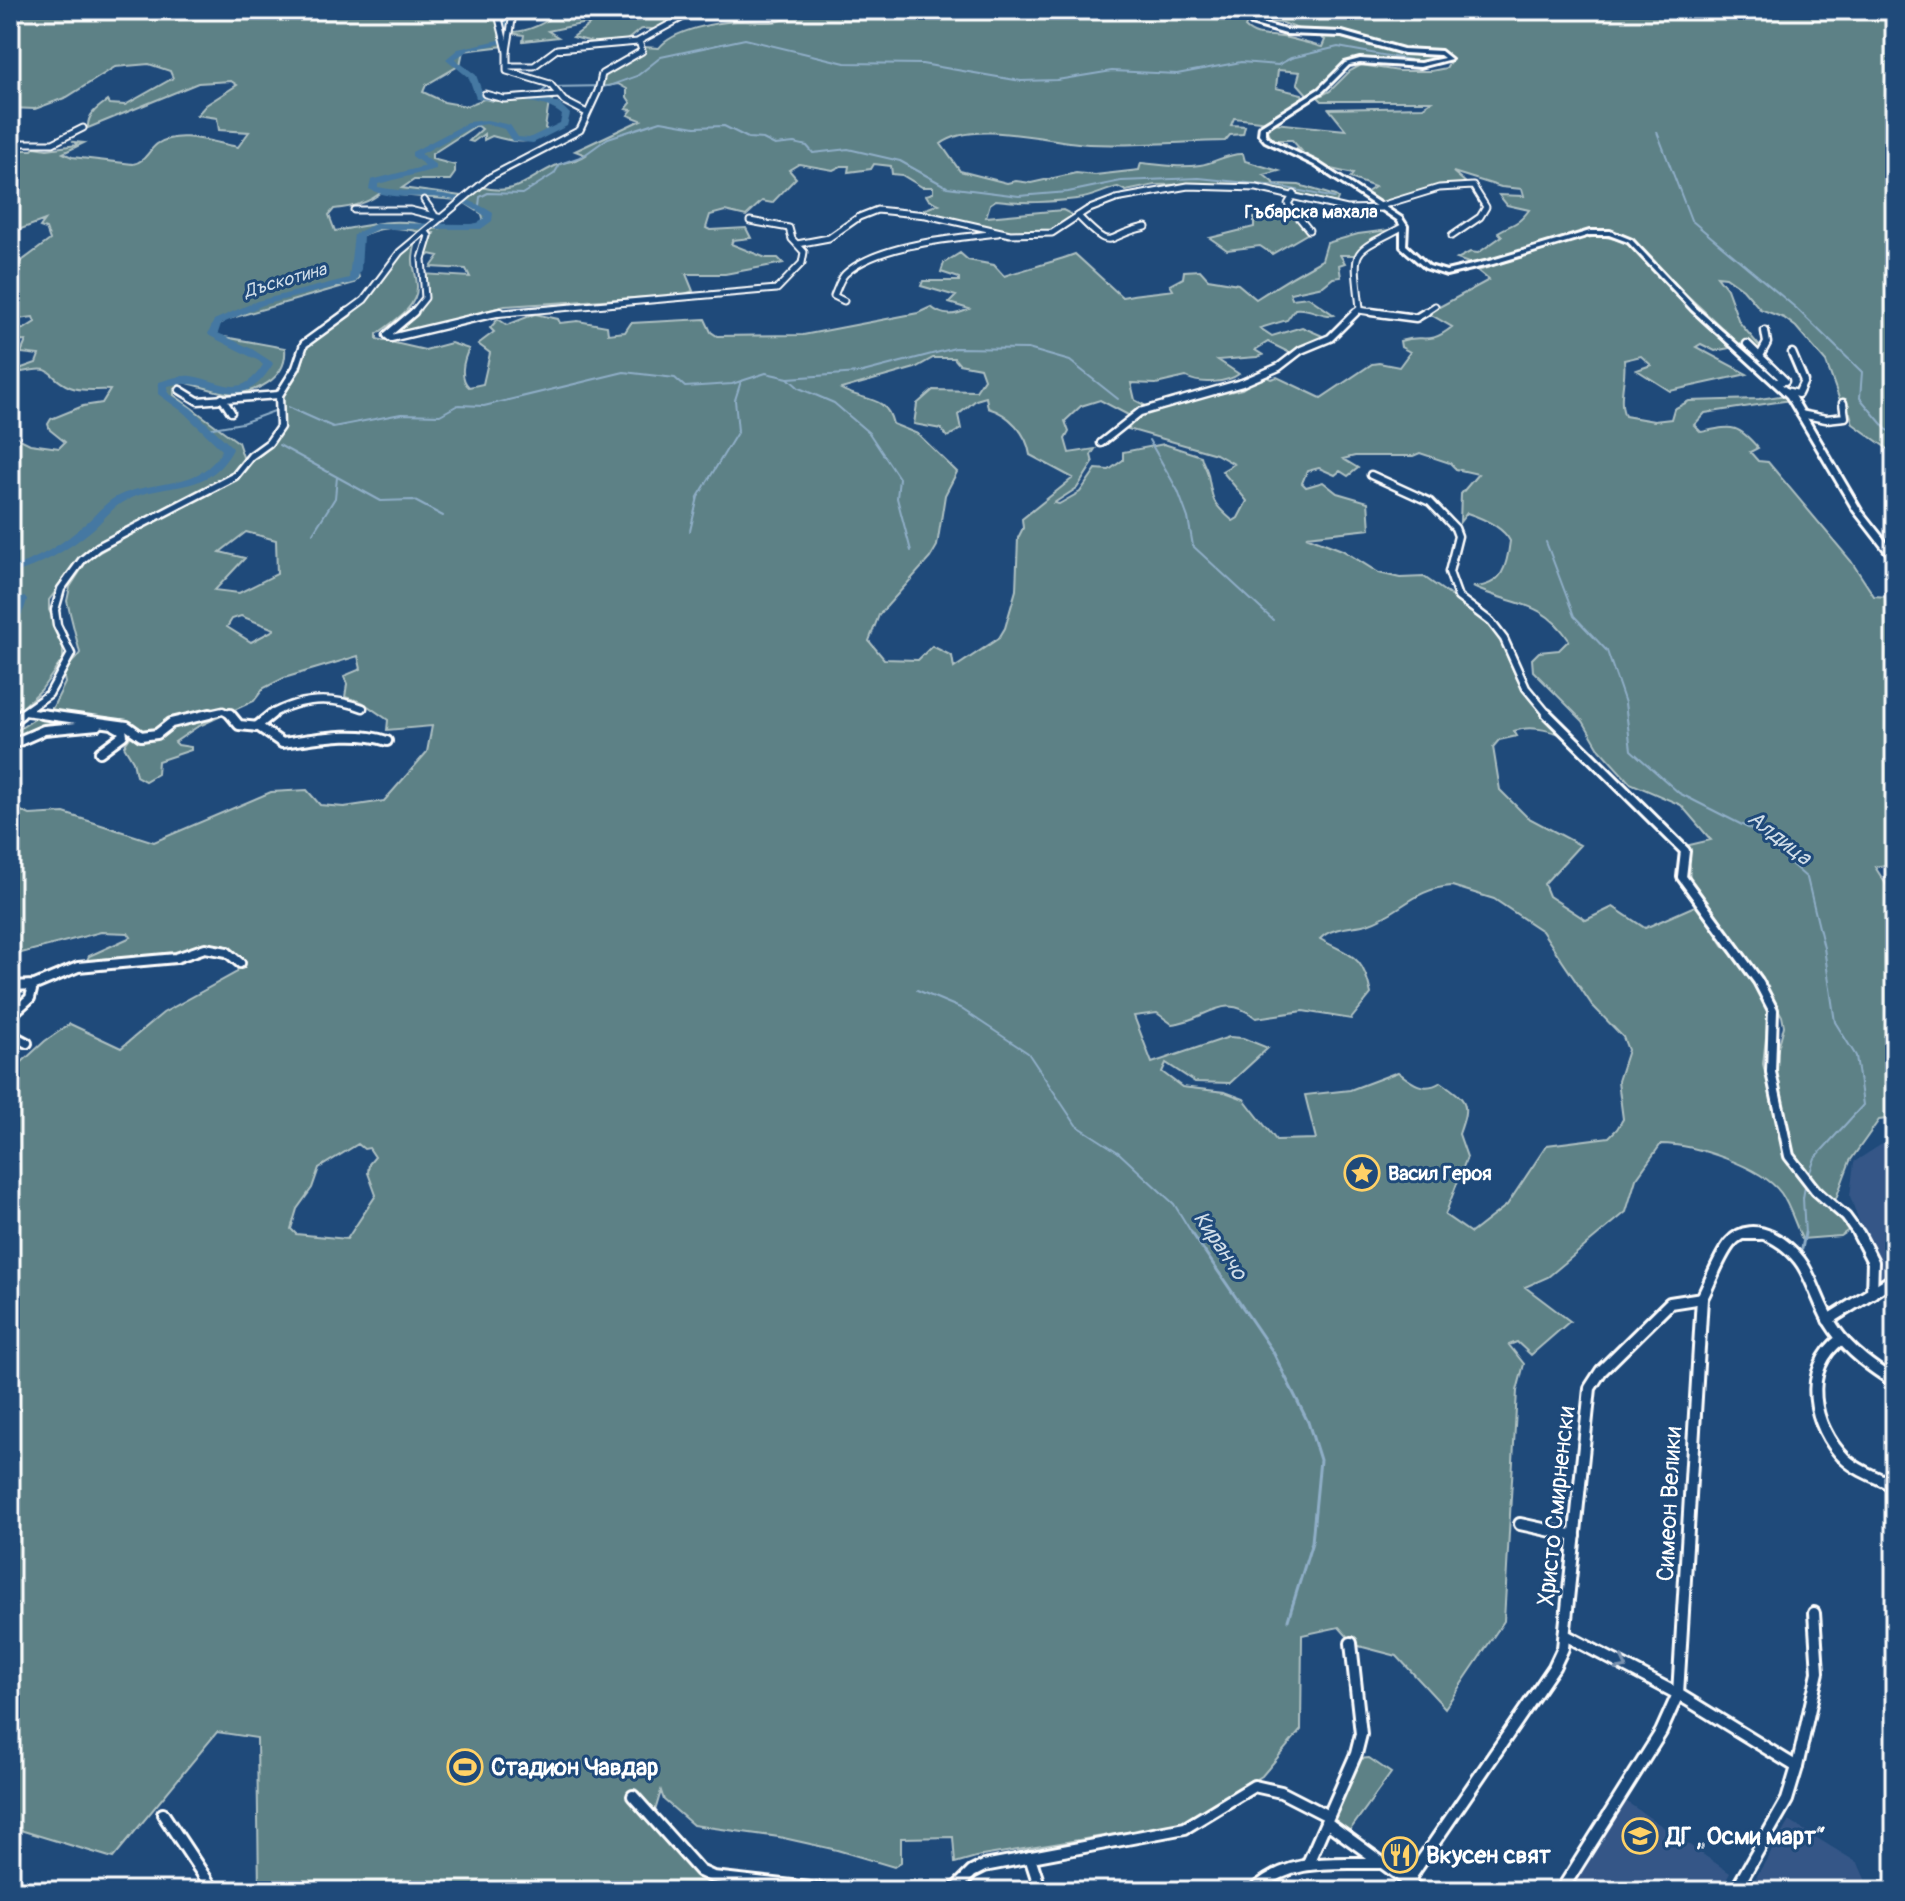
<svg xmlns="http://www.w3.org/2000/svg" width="1905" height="1901" font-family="Pangolin,sans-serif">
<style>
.built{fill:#345787}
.green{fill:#5d8186;stroke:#aec0c2;stroke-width:2;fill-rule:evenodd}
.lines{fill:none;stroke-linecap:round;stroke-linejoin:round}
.stream-far1{stroke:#8faec7;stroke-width:2}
.stream{stroke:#8faec7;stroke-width:3}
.river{fill:#4578a2;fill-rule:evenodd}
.minor-far3-casing{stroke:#fff;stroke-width:9}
.minor-far2-casing{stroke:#fff;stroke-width:11}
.minor-far1-casing{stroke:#fff;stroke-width:14}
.minor-casing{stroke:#fff;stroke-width:16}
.tertiary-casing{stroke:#fff;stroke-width:6}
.minor-far3{stroke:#1f4a7a;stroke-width:5}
.minor-far2{stroke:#1f4a7a;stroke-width:6}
.minor-far1{stroke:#1f4a7a;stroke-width:8}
.minor{stroke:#1f4a7a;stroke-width:10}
.tertiary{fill:#1f4a7a;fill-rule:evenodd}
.oneway{stroke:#7992af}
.labels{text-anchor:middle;stroke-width:6;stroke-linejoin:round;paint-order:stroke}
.far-neighbourhood-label{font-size:18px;font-weight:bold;fill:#fff;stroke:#1f4a7a}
.far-water-label{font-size:18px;font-style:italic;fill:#d0dde8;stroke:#1f4a7a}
.poi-label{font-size:20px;font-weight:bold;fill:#fff;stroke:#1f4a7a;text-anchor:start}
.water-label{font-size:22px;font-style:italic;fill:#d0dde8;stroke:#1f4a7a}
.near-street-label{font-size:24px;fill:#fff;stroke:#1f4a7a}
.near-poi-label{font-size:24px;font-weight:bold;fill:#fff;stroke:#1f4a7a;text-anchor:start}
</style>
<rect width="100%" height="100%" fill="#1f4a7a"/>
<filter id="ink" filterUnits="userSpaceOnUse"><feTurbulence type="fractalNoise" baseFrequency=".0125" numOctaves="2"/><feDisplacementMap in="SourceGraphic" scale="16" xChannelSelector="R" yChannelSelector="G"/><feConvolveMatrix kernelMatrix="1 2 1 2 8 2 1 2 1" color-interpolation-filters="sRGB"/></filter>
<g filter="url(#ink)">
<!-- built -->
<g class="built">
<polygon points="1895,1143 1895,1287 1885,1295 1850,1196 1854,1162 1882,1144"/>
<polygon points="1624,1800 1730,1873 1720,1891 1569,1891"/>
<polygon points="1789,1821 1858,1863 1870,1891 1748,1891"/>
</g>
<!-- green -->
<g class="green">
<path d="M10 10H516L509 19 511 32C527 32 549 23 558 10L561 13 571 10H689L657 30C634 26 640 33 625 41L596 43 573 37 589 25 586 23 548 31 558 37 523 41 524 35 510 33 504 46 463 51 460 65 426 85 423 92 444 102 466 106 484 99 494 101 553 95V100L549 102 545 128 550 132C532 146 513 142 492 136L484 140V134L473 142 469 141 482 129 477 125 432 154V159L455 165V173L450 180H414L402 188 461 196 457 200 399 195 384 190C370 203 353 207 334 209L329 215 335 231C368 226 394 216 427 226L420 232C395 226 379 226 357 238L354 254 359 278 354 283 225 320 212 330 213 335 285 348C288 379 255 395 227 393 212 391 198 385 183 382L174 388V395L238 442 244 460 229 476 104 541 80 559 49 600V610L63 638V659L41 690 10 719V434L30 444 59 448 65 442 50 430 48 424 51 419 83 406 102 403 110 390C98 389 81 392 70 387 44 376 58 364 22 372L19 369 36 363 39 355 21 353 26 341 10 342V330L24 329 35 322 33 317 10 320V277L19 272 15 266 50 240 46 229 40 227 45 220 10 233V146L22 145 20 150H32L35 147 47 149 77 145 74 142 84 143 63 153 72 157 133 164C145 162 148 151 157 144 179 129 213 143 238 147L249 132 219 130 217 118 197 115 206 105 237 85 231 81 198 83 88 128C87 115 97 108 107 101L109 104 125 105 173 78 170 71 149 64 115 67 67 97 35 109 10 108Z"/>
<path d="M786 10H1264L1252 14 1245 27C1256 38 1269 35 1282 37 1295 39 1309 44 1322 47L1325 40 1320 37C1347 34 1375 48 1402 52 1415 55 1435 50 1444 59L1415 64 1349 63 1306 99V93L1297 83 1300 72 1278 70 1276 88 1302 94 1304 100 1268 122 1234 118 1231 125 1245 126 1243 134 1230 135 1225 141C1180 142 1134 146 1088 144 1050 142 973 119 941 144L960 171 1007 183 1016 181 1031 183 1076 173 1095 175 1139 170 1141 163C1160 165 1180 168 1200 165 1215 163 1227 153 1243 154L1245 161 1279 171 1264 175 1275 184 1299 185 1335 196 1338 198 1336 203 1281 190 1216 184 1155 185 1126 191 1118 187C1104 190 1091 198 1077 199 1049 202 1024 204 996 200L990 204 986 217 1063 210 1071 214V217L1051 230 1015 233 915 213 939 204 929 200 926 195 933 193V187H922L902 175 892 174 891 166 874 164 871 169 848 172 849 166H841L833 170 799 164 789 170 796 178 772 203 762 201 746 216 725 211 710 215 706 228 710 230 746 228 751 238 733 240 731 244 766 258H778L783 263 725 274H686L693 291 682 295 505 306 391 336 384 333 405 317 419 313C425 298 432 288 423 274L470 277 466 269 431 267 439 256 430 254 424 259 434 233H428L432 229 484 224 482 214 463 202 481 187C517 197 527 178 557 165 567 161 576 162 586 155L575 151 641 120 628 115 632 110 626 109 631 103 627 97V89L618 84 596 88 598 75 624 62 643 47 659 48C673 30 716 22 740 21 758 21 778 26 793 15Z"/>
<path d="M1280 10H1895V454L1853 424 1850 413 1845 412 1849 405 1839 398 1826 362 1796 327 1784 318 1760 309 1743 289 1726 277 1717 276 1727 289 1739 322 1761 348 1759 352 1779 375 1782 384 1627 239C1590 224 1557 239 1523 253 1504 260 1481 263 1461 268L1472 264 1457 259 1470 252 1478 253 1502 236 1498 232C1513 223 1517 226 1529 210L1507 205 1499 195 1524 196 1522 189 1501 187 1453 172 1466 183 1414 193 1381 206 1364 194 1375 187 1350 178 1353 174 1331 169 1342 180 1277 143H1286L1288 147 1301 150 1292 140H1271L1267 130 1274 123 1346 130 1329 109 1423 107 1432 101H1322L1318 97 1330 91 1350 71 1361 65 1399 71H1431L1446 68 1452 58 1440 52 1408 50 1338 33 1311 34 1283 23 1268 22 1267 18Z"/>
<polygon points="1293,216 1310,232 1272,254 1260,246 1227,250 1210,238 1254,227 1254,218"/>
<path d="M1397 229 1373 238 1357 251V255H1340L1345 263 1339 265 1341 277 1333 278 1323 286 1290 293 1292 299 1308 297 1334 315C1321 317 1310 307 1295 309L1287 320 1260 328 1272 336 1302 327 1325 337 1321 340 1290 353 1268 342 1255 350 1263 355 1257 357 1218 360 1239 374C1227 383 1200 385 1186 377L1156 384 1131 383 1135 400 1144 405 1130 416 1100 400 1081 406 1065 421 1069 432 1065 439 1069 453 1095 449 1091 455 1093 463 1077 488 1054 503 1059 504 1080 492 1096 469 1109 470 1123 460V452L1164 444 1201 456C1202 463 1207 468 1208 475 1213 501 1211 502 1233 521L1238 518 1247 501 1222 471 1234 464 1216 454 1128 429 1142 411 1242 389 1263 375 1271 379 1277 377 1321 398 1372 364 1379 363 1399 367 1410 352 1401 347 1400 341C1424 333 1427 347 1452 327L1428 313 1489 280 1478 271 1567 240 1601 236 1615 239 1629 245 1675 295 1717 332 1729 348 1715 351 1701 344 1696 347 1747 374 1670 391 1637 370 1651 365 1641 356 1624 360C1627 377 1617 400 1625 416L1654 421 1671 419 1674 409 1689 401 1759 399 1787 395 1791 400 1705 413 1694 425 1701 432C1732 426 1737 423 1758 448L1750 452 1758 461 1768 462 1851 561 1874 596 1888 597 1895 601V863L1875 867 1891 892 1887 897 1889 908 1895 914V1118L1879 1120 1850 1161 1835 1201 1797 1162 1789 1148 1788 1125 1774 1063 1784 1026 1782 1016 1757 972 1731 944 1689 887 1690 866 1681 847 1711 840 1681 805 1630 783 1600 750 1583 721 1533 671 1532 659 1539 652 1559 650 1569 640C1541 598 1511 606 1473 587 1503 586 1507 566 1510 541 1503 527 1482 518 1467 513L1460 522 1461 494 1478 474 1456 469 1450 463 1420 453 1413 456H1355L1343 459 1358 468 1348 476 1340 471 1335 475 1319 468 1307 471 1302 483 1306 487 1323 482 1337 493 1368 502 1370 529 1306 536 1342 550 1379 573 1400 578 1424 577 1477 614 1499 637 1517 679 1563 735C1547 730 1530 725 1514 731L1517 736 1499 740 1493 747 1500 790 1527 817 1580 845 1544 884 1549 896 1586 920 1613 907 1645 928 1697 905 1723 945 1753 978 1769 1011 1763 1064 1783 1147 1797 1176 1855 1226 1840 1236 1802 1239C1795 1224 1790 1206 1781 1193 1761 1166 1693 1144 1661 1144L1636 1179 1626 1212 1548 1277 1525 1287 1570 1321 1531 1355 1517 1342 1509 1345 1524 1364 1517 1391 1504 1621 1445 1708 1397 1656 1355 1645 1339 1627 1302 1635 1301 1730 1262 1776 1188 1822 976 1857 955 1863 953 1837 901 1838V1862L894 1867 837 1850 779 1837 693 1825 664 1800 661 1791 655 1811 697 1864 710 1871 806 1883 808 1891H259L257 1738 217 1732 113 1858 10 1827V1073L45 1041 70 1024 121 1048 163 1013 237 972 238 966 227 952 216 949 85 964 89 956 131 937 128 933 101 932 10 956V806L30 815 64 813 154 842 271 792 307 790 320 805 344 807 384 801 427 752 432 726 387 730 388 720 362 702 345 697 347 684 344 676 361 669 358 656 284 678 264 688 254 701 197 727 175 742 178 745 191 747V750L158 761 157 774 145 781 136 776 133 761 124 746 131 736 125 726 72 724 10 744V735L53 707 65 683C61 668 73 664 80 653L67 601 70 587 88 559 246 467 270 447 284 425 282 396 301 368 307 346 331 322 364 301 398 257 416 242C409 269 416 265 417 286 418 308 391 323 377 334V339L425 350 451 343 469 349C463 360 459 378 469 387L483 384 490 353 478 344 494 332 490 328 498 319 507 325 535 314 558 319 560 323 578 321 607 326 608 334 625 332 631 323 705 319 711 332 717 336 803 335 918 313 931 307C943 317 955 316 969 309L949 303 956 296 921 286 923 281H959V278L941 272 944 263 960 253 968 260 994 265 1004 276C1029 268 1054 262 1075 254L1122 297C1139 293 1155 293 1173 290L1170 285 1183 278 1184 271 1200 270 1208 279 1238 284 1256 299C1278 285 1300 272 1322 260L1327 243 1358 234ZM933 358H954L959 364 980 368 984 379 976 391 933 390 917 404 914 424 941 429 947 437 961 429 958 415 976 400 986 397 988 408C1009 414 1027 433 1030 455L1073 478 1022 519 1023 528 1018 538 1016 590 1005 628 999 638 954 668 952 656 932 646 918 660 884 659 869 641 879 615 930 558 937 546 945 495 957 472 918 434 893 424C886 394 864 402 841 389L915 368ZM246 532 276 540 277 574 239 593 215 590 245 558 220 552ZM241 616 274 629V630L251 642 227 627 232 619ZM1452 886 1494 899 1542 931 1592 1005 1623 1037 1628 1050 1618 1081 1623 1119 1617 1129 1609 1137 1547 1145 1507 1205 1471 1233 1445 1215 1467 1157 1459 1134C1470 1103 1468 1101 1441 1082 1424 1093 1412 1083 1398 1072L1350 1090 1305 1095 1316 1139 1276 1140 1244 1099 1225 1092 1182 1087 1162 1072 1166 1063 1195 1082 1230 1083 1268 1048 1243 1038 1229 1037 1152 1063 1134 1016 1157 1013 1172 1024C1206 1021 1223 990 1256 1018L1303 1011 1351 1019 1371 994C1363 954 1352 957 1320 939 1331 927 1351 928 1367 924 1400 914 1414 888 1452 886ZM358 1144 364 1149 369 1148 375 1157 369 1164 368 1173 376 1195 347 1239 296 1234 291 1229 297 1209 312 1188 319 1168Z"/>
<polygon points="1369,1758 1391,1773 1350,1830 1346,1830 1334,1820 1359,1759"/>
</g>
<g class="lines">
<!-- stream-far1 -->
<g class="stream-far1">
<polyline points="539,94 548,87 609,86 637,76 661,57 745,39 845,63 922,64 1021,81 1057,80 1112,71 1177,74 1241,62 1278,65 1291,58 1338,47 1410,60"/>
<polyline points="1657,132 1691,220 1796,308 1862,372 1860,398 1886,429 1895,434"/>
<polyline points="479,206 480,197 488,193 522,194 554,174 560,164 583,156 608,138 661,121 695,127 724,126 748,138 763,139 775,145 794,143 807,146 813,153 848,149 900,161 947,187 1019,196 1068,192 1121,181 1199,178 1277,186 1334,198"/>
<polyline points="789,379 799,388 834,403 869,433 899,478 897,498 911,551"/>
<polyline points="288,407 333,427 401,414 440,415 458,405 484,406 624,372 675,378 685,387 732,384 766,373 788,378 859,373 955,348 1028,349 1070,361 1118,399"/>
<polyline points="207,429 242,423 277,410"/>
<polyline points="1149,440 1178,491 1188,518 1193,546 1273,620"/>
<polyline points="279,445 381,501 413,500 443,516"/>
<polyline points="690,531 698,497 738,431 735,400 741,381"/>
<polyline points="313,533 335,498 337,477"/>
<polyline points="1546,542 1574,616 1607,651 1625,703 1631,750 1679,793 1754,831 1807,878 1824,948 1835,1022 1856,1056 1863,1105 1815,1158 1809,1175"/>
<polyline points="917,990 960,1008 1028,1053 1076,1125 1118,1152 1174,1204 1193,1235"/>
<polyline points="1805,1235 1803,1198 1806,1181"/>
</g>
<!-- stream -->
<g class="stream">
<polyline points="1192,1233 1273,1352 1308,1422 1320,1460 1312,1542 1288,1620"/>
<polyline points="1802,1249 1805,1233"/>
</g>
<!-- river -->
<g class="river">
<path d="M504 10H512L507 15 511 23 506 43 469 50 455 59 476 75 483 94 549 100 560 104 570 114 567 126 533 143 512 141 504 129 487 124 474 126 421 154 436 165V169L378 184V187C422 196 452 186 493 213L492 221 481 229H378L363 236 361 269 356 282 263 305 221 324 218 333 252 349 272 362 273 364C239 421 214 373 168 386V393L191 408 232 447 233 449C207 498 166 480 125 501 112 507 103 521 92 530 68 550 41 566 10 574V567C38 560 64 543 85 524 96 515 105 502 118 496 154 479 201 490 222 450L183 412 158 394 159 382C170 379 180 375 191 376 224 381 240 401 263 365L259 361 210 336 208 334 214 320 257 301 349 278 354 234 377 223 466 224C474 224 481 224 485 216 476 210 467 204 457 201 429 192 395 203 369 189L371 180 426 166 412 156V152L469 122 487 120 510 125 518 137 529 138 560 123 562 115C538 95 505 105 476 98L469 78 446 59 458 49 499 40 503 23 499 15Z"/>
<path d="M10 594 25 597 27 599C25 609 20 621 10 624V612L15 601 10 600Z"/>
</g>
<defs>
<g id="minor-far3">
<polyline points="497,10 507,51 507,71 550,84 564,101 587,113"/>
<polyline points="507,51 512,20"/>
<polyline points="508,66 534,66 557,49 638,42"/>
<polyline points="485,94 504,99 559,95"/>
<polyline points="10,143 53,143 83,128"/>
<polyline points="1294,194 1288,204 1309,230"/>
<polyline points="424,200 434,214"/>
<polyline points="1380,206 1439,188 1473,186 1486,207 1480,217 1452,236"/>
<polyline points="354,210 410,210 442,218"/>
<path d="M1078 216C1116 255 1103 235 1146 227"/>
<polyline points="797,244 829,238 859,217 877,210 926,215 1010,234 1052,233 1087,210 1116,199 1188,186 1257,188 1347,209 1383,208"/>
<path d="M844 301 834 296C837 289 840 279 845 274 877 244 956 238 998 233"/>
<polyline points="1359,310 1385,314"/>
<polyline points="345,314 364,300 400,252 490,177 580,130 598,91 602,74 642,51 639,41 696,10"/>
<polyline points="412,314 425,298 422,259 429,236 426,232"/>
<polyline points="492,314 777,289 802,263 804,252 792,239 789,228 750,221"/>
<path d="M1354 314 1360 308C1353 243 1350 256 1404 226"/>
<polyline points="1423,314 1435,306"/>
</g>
<g id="minor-far2">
<polyline points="414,312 387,335 391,338 500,312"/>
<polyline points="1371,312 1416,318 1426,312"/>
<polyline points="1747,344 1785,381 1776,382"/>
<polyline points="1760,356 1767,343 1765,331"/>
<polyline points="180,390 198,401 279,395"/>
<polyline points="1785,391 1798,394 1804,381 1792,353"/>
<polyline points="222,398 231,412"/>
<polyline points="1800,414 1826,419 1845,417 1843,403"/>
<polyline points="1101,443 1140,412 1242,383 1279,367 1301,350 1330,338 1356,312"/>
<polyline points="1371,475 1430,502 1455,528 1458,536 1449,572 1458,597 1491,622 1504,639 1526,688 1549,716"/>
<polyline points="24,712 55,716"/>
<polyline points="18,716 49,694 71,654 57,625 55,610 61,589 82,560 98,547 235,476 251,456 269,443 280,427 279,395 296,368 304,344 348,312"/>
<polyline points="200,716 223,711 232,716"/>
<path d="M268 716C298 698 331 696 363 708"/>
</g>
<g id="minor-far1">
<polyline points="41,714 127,726 141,736 157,734 171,723 209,714"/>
<path d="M230 714 239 725 259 727 282 743C315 739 355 730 387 741"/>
<polyline points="1547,714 1685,851 1682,877 1758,981 1773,1010 1771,1072 1789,1156 1816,1191 1846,1217 1859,1235"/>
<polyline points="10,722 21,714"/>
<polyline points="256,727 272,714"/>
<polyline points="10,745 44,730 98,725"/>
<polyline points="100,752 123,735 122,730 115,726"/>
<polyline points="10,986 35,985 78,967 176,958 205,948 227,952 240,963"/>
<polyline points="10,1016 30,998 32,990 28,986"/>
<polyline points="10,1034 27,1043"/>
<polyline points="1745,1235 1760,1235"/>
</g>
<g id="minor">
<polyline points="1858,1233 1873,1262 1872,1293"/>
<polyline points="1828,1320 1895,1278"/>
<path d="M1841 1339C1801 1369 1812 1426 1845 1459 1859 1472 1879 1478 1895 1486"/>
<polyline points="1520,1524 1575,1536"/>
<polyline points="1565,1635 1678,1694 1797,1767 1787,1800 1735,1891"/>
<polyline points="1797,1767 1818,1672 1814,1613"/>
<polyline points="633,1796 700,1871 713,1877 837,1891"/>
<polyline points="163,1814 214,1891"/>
<polyline points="1326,1822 1421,1891"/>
<polyline points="1030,1857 1041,1891"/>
<polyline points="1309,1861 1356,1754 1361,1734 1351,1643"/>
<polyline points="953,1891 972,1872 984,1866 1185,1828 1254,1786 1281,1792 1328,1816"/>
<path d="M1253 1891C1291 1856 1335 1864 1383 1863"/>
<polyline points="1401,1891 1554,1667 1563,1648 1590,1388 1601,1371 1670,1303 1702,1298"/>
<path d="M1561 1891 1661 1732 1678 1694 1702 1298C1711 1281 1718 1258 1730 1243 1753 1215 1794 1247 1805 1269 1816 1289 1821 1311 1835 1330 1850 1352 1873 1368 1895 1382"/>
</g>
<polygon id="tertiary" points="1264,10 1271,10 1257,19 1256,22 1286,30 1342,32 1403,49 1441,51 1451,59 1420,67 1360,63 1349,65 1323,91 1265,128 1265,134 1269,139 1318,163 1402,218 1407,226 1406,245 1429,266 1446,271 1489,261 1590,231 1610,231 1632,240 1696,308 1793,394 1861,510 1895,553 1895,560 1892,560 1854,511 1787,397 1692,310 1628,242 1609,235 1590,235 1493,264 1446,275 1425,268 1401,247 1401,226 1397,220 1314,165 1265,141 1259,134 1260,126 1319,89 1345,63 1360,59 1420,63 1444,58 1440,55 1403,53 1342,36 1286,34 1251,24 1252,17"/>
</defs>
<!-- minor-far3 casing -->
<use href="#minor-far3" class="minor-far3-casing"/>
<!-- minor-far2 casing -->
<use href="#minor-far2" class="minor-far2-casing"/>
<!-- minor-far1 casing -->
<use href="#minor-far1" class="minor-far1-casing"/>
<!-- minor casing -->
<use href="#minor" class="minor-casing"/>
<!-- tertiary casing -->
<use href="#tertiary" class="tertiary-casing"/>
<!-- minor-far3 -->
<use href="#minor-far3" class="minor-far3"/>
<!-- minor-far2 -->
<use href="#minor-far2" class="minor-far2"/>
<!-- minor-far1 -->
<use href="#minor-far1" class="minor-far1"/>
<!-- minor -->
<use href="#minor" class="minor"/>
<!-- tertiary -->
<use href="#tertiary" class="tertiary"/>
</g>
<!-- one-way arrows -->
<defs><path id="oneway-chevron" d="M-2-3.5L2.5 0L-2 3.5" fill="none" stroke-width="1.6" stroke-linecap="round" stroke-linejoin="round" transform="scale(2)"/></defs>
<use class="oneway" href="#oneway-chevron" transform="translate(1622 1665) rotate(27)"/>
</g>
<!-- icons -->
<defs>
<symbol id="sight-ring" viewBox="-11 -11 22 22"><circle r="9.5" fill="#1f4a7a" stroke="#ffd166" stroke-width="1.5"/><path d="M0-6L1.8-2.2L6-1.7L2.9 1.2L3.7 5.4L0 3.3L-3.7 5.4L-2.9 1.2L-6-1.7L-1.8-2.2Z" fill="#ffd166"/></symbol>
<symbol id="stadium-ring" viewBox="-11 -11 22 22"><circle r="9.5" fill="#1f4a7a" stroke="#ffd166" stroke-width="1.5"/><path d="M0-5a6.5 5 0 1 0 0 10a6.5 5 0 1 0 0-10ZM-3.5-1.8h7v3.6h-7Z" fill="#ffd166"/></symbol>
<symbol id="school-ring" viewBox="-11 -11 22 22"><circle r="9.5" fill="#1f4a7a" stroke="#ffd166" stroke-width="1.5"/><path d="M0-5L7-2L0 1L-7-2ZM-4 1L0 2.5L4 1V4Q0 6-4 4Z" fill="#ffd166"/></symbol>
<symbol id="restaurant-ring" viewBox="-11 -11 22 22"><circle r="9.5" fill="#1f4a7a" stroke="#ffd166" stroke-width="1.5"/><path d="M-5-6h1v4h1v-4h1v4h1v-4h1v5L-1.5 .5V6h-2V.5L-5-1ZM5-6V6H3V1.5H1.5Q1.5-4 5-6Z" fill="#ffd166"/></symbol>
</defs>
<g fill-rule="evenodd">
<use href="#sight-ring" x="1342" y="1153" width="40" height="40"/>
<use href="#stadium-ring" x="445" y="1747" width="40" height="40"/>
<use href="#school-ring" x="1620" y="1816" width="40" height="40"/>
<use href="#restaurant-ring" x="1380" y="1835" width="40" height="40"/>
</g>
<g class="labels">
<!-- far-neighbourhood labels -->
<g class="far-neighbourhood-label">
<text x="1311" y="218">Гъбарска махала</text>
</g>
<!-- far-water labels -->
<g class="far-water-label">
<text transform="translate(285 280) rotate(-16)" y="6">Дъскотина</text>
</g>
<!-- poi labels -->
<g class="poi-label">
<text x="1388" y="1180">Васил Героя</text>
</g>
<!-- water labels -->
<g class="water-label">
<text transform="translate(1780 837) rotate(38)" y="8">Алдица</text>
<text transform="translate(1221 1245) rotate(56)" y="8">Киранчо</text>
</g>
<!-- near-street labels -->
<g class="near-street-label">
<text transform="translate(1669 1504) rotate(-87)" y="8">Симеон Велики</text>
<text transform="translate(1556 1506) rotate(-84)" y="8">Христо Смирненски</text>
</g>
<!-- near-poi labels -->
<g class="near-poi-label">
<text x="491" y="1775">Стадион Чавдар</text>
<text x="1666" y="1844">ДГ „Осми март“</text>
<text x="1426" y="1863">Вкусен свят</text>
</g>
</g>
<!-- margin -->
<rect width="1905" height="1901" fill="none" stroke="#1f4a7a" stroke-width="40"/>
<rect x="20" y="20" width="1865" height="1861" fill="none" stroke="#fff" stroke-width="3" filter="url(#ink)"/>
</svg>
